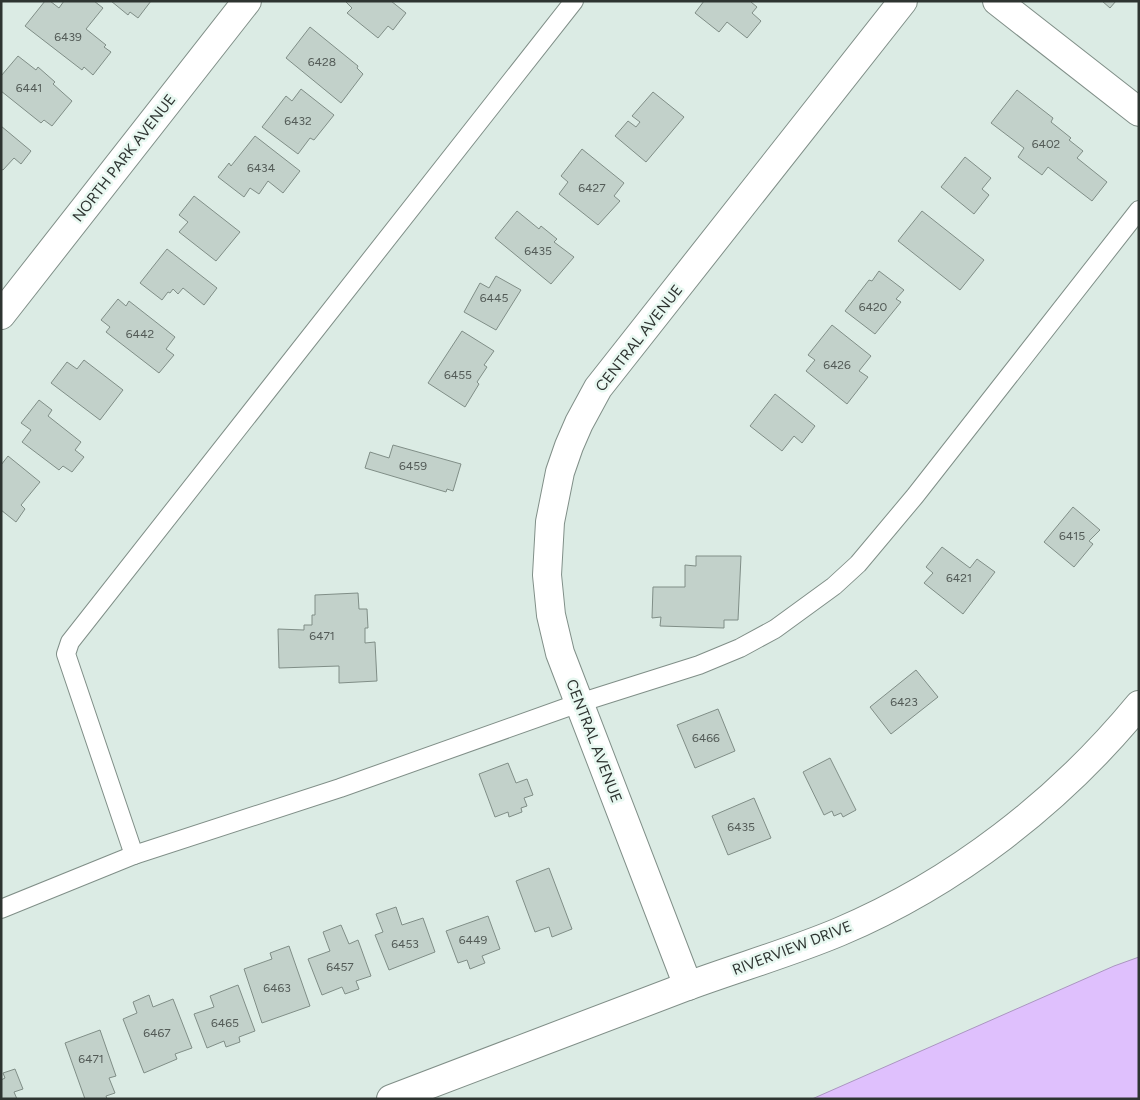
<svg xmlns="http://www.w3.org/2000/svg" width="1140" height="1100" font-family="Figtree,sans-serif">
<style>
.water{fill:#dfc0fd;stroke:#aa96c0}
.building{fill:#c2d1ca;stroke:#808e87}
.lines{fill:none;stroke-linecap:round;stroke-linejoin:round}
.service-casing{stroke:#808f88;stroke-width:20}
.minor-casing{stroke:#808f88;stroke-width:30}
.service{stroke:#fff;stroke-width:18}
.minor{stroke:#fff;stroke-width:28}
.labels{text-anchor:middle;stroke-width:5;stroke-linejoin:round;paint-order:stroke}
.number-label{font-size:12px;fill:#535b57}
.street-label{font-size:15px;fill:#2e3431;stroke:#e8f8f1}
</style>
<rect width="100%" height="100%" fill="#dbebe4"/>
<!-- water -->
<polygon class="water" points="1139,957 1139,1099 812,1099 1114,966"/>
<!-- building -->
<g class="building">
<polygon points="45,1 50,1 59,8 64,1 94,1 103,8 86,29 106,45 104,47 111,52 93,75 84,67 82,70 25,26"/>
<polygon points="111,1 151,1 138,18 130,12 128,15"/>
<polygon points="345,1 391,1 406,13 393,30 388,26 378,38 347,13 352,8"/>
<polygon points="704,1 752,1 751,2 757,7 752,13 761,21 747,38 727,22 719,32 695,13"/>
<polygon points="1102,1 1116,1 1110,8"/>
<polygon points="310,27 358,66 357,68 363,74 341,103 286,58"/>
<polygon points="18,56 36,70 38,67 55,82 53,84 72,101 52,126 44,120 41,123 1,91 1,76"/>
<polygon points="301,89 334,115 314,140 310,138 298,154 262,127 286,96 292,101"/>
<polygon points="1017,90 1053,118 1051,122 1071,138 1069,140 1083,151 1077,158 1107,182 1092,201 1048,167 1042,175 1018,157 1024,148 991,123"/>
<polygon points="653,92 684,117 646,162 615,136 628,121 636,127 640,122 632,116"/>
<polygon points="1,126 31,151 21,164 14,158 3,170 1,169"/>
<polygon points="255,136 300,171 283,193 268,181 259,194 250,188 244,197 218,177 229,163 231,166"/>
<polygon points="582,149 624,183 614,196 620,201 598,225 559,194 568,182 561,176"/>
<polygon points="965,157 991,178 982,189 989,195 974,214 941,187"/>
<polygon points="194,196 240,232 216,261 179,232 188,222 179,215"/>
<polygon points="517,211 539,229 541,226 557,239 554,242 574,257 551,284 495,238"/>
<polygon points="922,211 984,260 960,290 898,241"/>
<polygon points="167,249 217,288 204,305 183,288 178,294 173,289 170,293 168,292 162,300 140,283"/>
<polygon points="879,271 904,290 896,299 901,302 875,334 845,311 869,280 872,281"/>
<polygon points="496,276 521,290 496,330 464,312 480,283 489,288"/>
<polygon points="118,299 126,306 129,301 175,337 166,349 174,355 159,373 106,332 110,327 101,320"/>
<polygon points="832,325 871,356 859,371 868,377 847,404 806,371 815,360 808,355"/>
<polygon points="462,331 494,351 484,365 487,367 477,382 479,384 465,407 428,383"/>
<polygon points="84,360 123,390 100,420 51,383 67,362 77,369"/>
<polygon points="775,394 815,426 802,443 794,436 782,451 750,426"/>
<polygon points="39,400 52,410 48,416 81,442 75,450 84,457 72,472 63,466 59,470 22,442 31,430 21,423"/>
<polygon points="393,445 461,464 453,491 447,489 446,492 365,468 370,452 389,458"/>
<polygon points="8,456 40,482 21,505 25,509 16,522 1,510 1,465"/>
<polygon points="1073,507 1100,530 1089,541 1093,544 1074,567 1044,542"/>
<polygon points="942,547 970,568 977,559 995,572 963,614 924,583 933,573 926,567"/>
<polygon points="696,556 741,556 738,620 724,620 724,628 660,626 661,617 652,618 653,587 685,587 685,565 696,566"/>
<polygon points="358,593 359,609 367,609 368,628 365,628 365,643 375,642 377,681 339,683 339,666 279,668 278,629 304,630 304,625 312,625 312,615 315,615 315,595"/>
<polygon points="916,670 938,697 891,734 870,707"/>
<polygon points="718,709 735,751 695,768 677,725"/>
<polygon points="830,758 856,810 843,817 841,813 834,816 832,811 824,815 803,772"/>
<polygon points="508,763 516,783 527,779 533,795 524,798 527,806 521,808 522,812 509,817 508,812 495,817 479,774"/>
<polygon points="754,798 771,838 728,855 712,816"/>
<polygon points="549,868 572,929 552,937 549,927 535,932 516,881"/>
<polygon points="396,907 402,925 423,918 435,952 389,970 375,935 383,932 376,914"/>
<polygon points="488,916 500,949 482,956 485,963 470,969 467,960 458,963 446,931"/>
<polygon points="341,925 349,944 358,940 371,976 356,981 359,989 345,994 342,987 322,995 308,959 330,951 323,932"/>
<polygon points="289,946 310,1006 262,1023 244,969 272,959 270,953"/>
<polygon points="238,985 255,1031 239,1037 240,1042 226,1047 224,1041 207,1048 194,1014 214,1007 210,996"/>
<polygon points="149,995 153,1007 173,999 192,1048 175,1054 177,1059 144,1073 123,1019 137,1013 133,1002"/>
<polygon points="100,1030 116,1076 109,1078 115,1093 106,1096 107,1099 85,1099 65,1043"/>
<polygon points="15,1069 23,1089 14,1092 17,1099 1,1099 1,1080 5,1078 3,1073"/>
</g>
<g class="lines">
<defs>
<g id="service">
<polyline points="134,855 66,654 70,642 574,1"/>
<polyline points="1,909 134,855 340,788 579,703 699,665 740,648 775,629 834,586 858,564 915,496 1139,210"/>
</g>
<g id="minor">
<polyline points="997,1 1139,112"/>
<polyline points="1,315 247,1"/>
<polyline points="688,986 560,653 551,615 547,575 550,522 560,472 569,446 579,423 598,388 903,1"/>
<path d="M391 1099C489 1062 587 1024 685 987 736 968 789 953 839 932 955 883 1059 802 1139 705"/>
</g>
</defs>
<!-- service casing -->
<use href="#service" class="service-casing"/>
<!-- minor casing -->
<use href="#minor" class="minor-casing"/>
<!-- service -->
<use href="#service" class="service"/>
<!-- minor -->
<use href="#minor" class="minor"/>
</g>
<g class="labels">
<!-- number labels -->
<g class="number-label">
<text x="68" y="41">6439</text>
<text x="322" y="66">6428</text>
<text x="29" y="92">6441</text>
<text x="298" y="125">6432</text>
<text x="1046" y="148">6402</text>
<text x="261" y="172">6434</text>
<text x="592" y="192">6427</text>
<text x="538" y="255">6435</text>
<text x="494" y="302">6445</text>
<text x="873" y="311">6420</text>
<text x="140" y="338">6442</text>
<text x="837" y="369">6426</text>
<text x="458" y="379">6455</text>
<text x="413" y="470">6459</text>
<text x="1072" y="540">6415</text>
<text x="959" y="582">6421</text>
<text x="322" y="640">6471</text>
<text x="904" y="706">6423</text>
<text x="706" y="742">6466</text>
<text x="741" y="831">6435</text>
<text x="473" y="944">6449</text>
<text x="405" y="948">6453</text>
<text x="340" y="971">6457</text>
<text x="277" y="992">6463</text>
<text x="225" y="1027">6465</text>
<text x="157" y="1037">6467</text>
<text x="91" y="1063">6471</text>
</g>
<!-- street labels -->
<g class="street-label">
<text transform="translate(124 158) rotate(-52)" y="5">NORTH PARK AVENUE</text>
<text transform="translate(639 338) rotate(-52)" y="5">CENTRAL AVENUE</text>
<text transform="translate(594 741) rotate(69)" y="5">CENTRAL AVENUE</text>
<text transform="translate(792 948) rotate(-21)" y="5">RIVERVIEW DRIVE</text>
</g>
</g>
<!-- border -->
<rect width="1140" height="1100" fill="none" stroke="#2e3431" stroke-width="5"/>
</svg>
